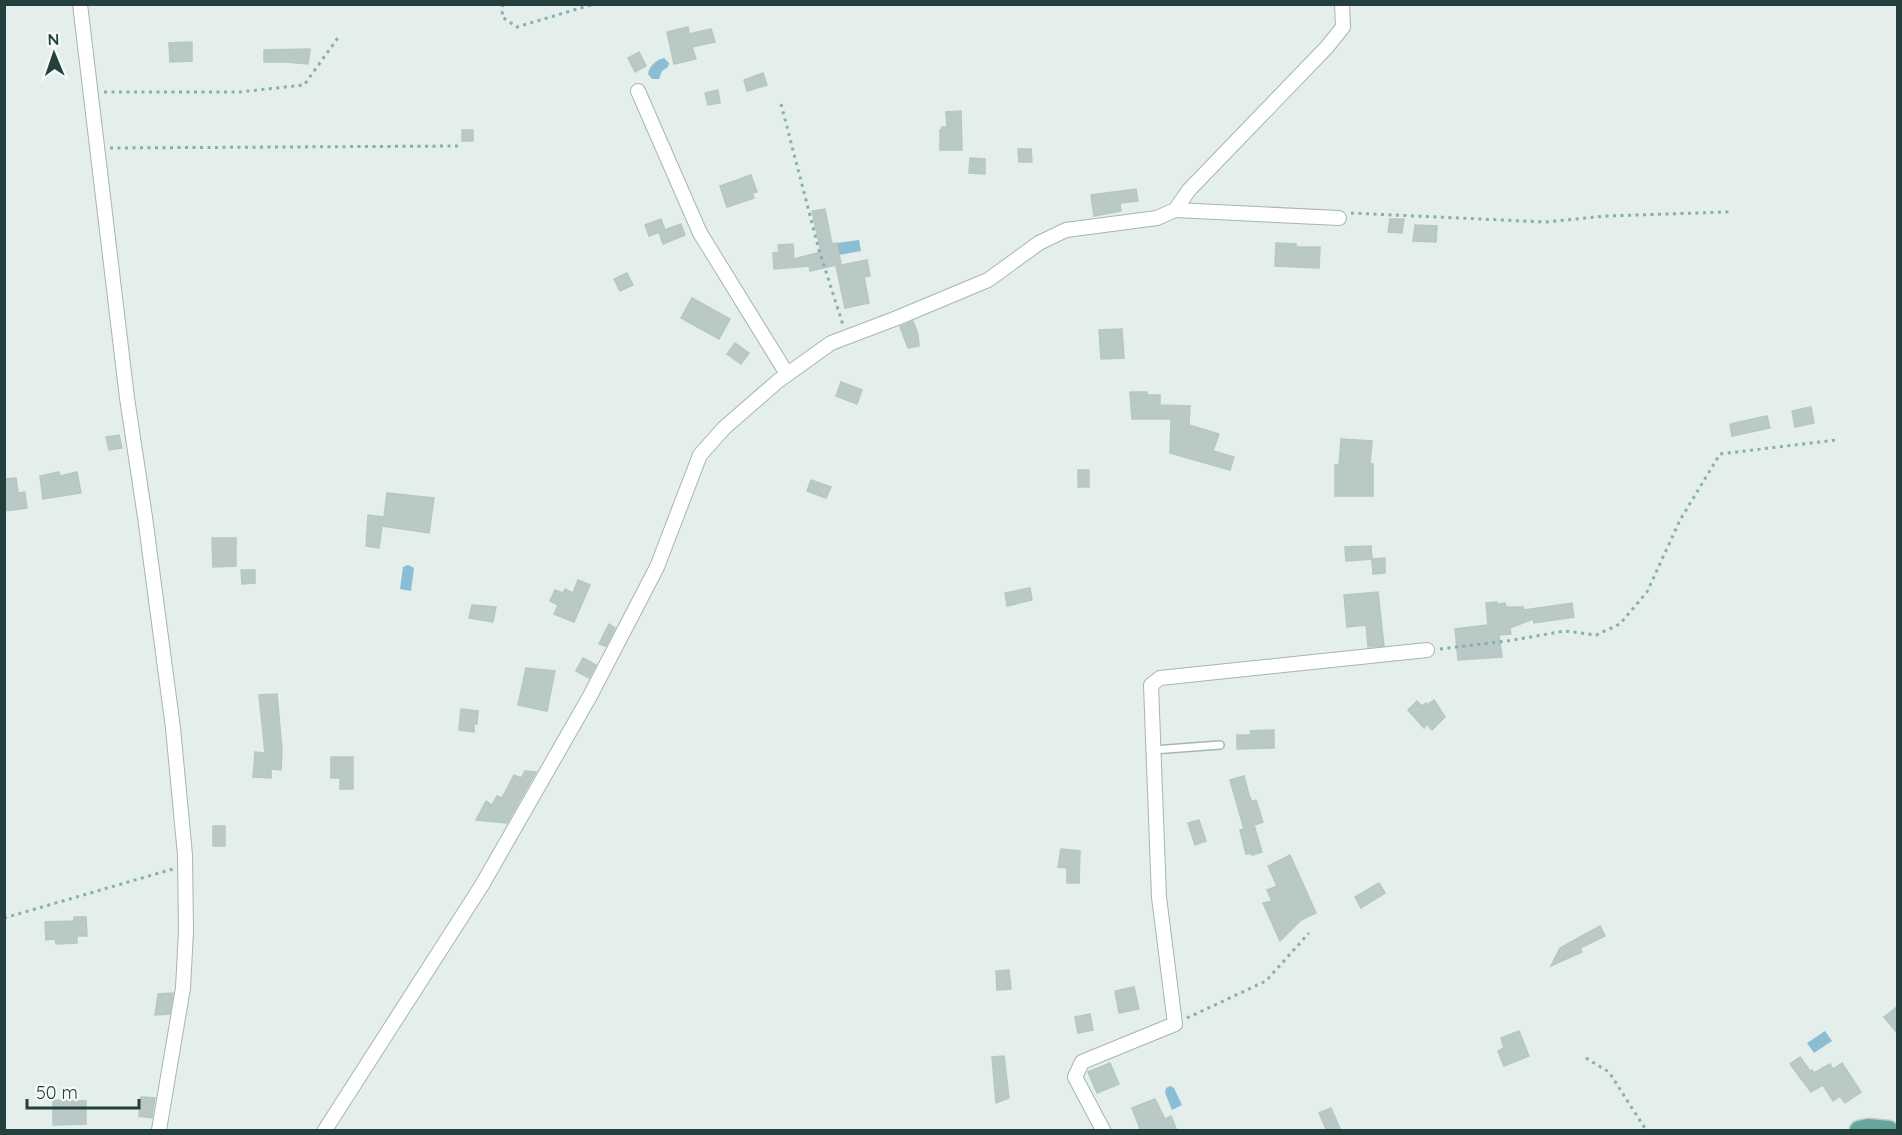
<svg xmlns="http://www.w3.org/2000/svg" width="1902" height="1135" font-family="Quicksand,sans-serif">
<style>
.water{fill:#8bbdd4}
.building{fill:#b9c9c5;stroke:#b6c8c3;stroke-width:1.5}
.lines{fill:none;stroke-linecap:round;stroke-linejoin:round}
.lane-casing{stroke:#a6b6b3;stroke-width:10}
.street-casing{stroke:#a6b6b3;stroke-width:16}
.primary-casing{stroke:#c1cac9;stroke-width:21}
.path{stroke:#84b2ab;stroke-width:3;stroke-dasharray:3 4.5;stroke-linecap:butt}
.lane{stroke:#fff;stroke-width:7}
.street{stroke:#fff;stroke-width:14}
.primary{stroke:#68a49e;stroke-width:18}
</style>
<rect width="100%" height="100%" fill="#e4eeeb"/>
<!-- water -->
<g class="water">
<path d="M664 58 669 63 668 67 662 71 659 79H652L648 74C649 66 657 59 664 58Z"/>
<polygon points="859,240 861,251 839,255 837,243"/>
<polygon points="408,565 414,568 411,591 400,589 403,567"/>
<polygon points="1825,1031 1832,1041 1814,1053 1807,1043"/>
<polygon points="1170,1086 1174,1088 1182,1105 1172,1110 1165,1093 1166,1088"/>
</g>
<!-- building -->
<g class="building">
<polygon points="688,27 689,34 711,29 715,42 692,47 696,59 674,64 667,32"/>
<polygon points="192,42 192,61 170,62 169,43"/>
<polygon points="310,49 308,64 286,62 264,62 264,50"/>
<polygon points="639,52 646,66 635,72 628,58"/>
<polygon points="763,73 767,85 747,91 744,80"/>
<polygon points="718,90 720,103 708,105 705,93"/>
<polygon points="961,111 962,150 940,150 940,130 942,130 942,127 947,127 946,112"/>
<rect x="462" y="130" width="11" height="11"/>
<polygon points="1018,149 1031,149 1032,162 1019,162"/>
<polygon points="970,158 985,159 985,174 969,173"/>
<polygon points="751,175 757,192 752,193 754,198 727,207 720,186"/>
<polygon points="1136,189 1138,201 1120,203 1121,211 1094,216 1091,195"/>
<polygon points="825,209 832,244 837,243 841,264 810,271 809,266 774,269 773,253 779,252 778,245 793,244 794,259 821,252 812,211"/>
<polygon points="661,219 665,230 649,236 645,225"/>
<polygon points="1390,219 1404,219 1402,233 1388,232"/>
<polygon points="681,224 685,235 663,244 659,232"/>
<polygon points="1415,225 1437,226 1436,242 1413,241"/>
<polygon points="1276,243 1296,244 1296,247 1320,247 1319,268 1275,266"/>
<polygon points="867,260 870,276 864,277 869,303 845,308 836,266"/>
<polygon points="627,273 633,285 620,291 614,279"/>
<polygon points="692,298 730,319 719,339 681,318"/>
<polygon points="913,321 918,334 919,346 908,348 900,327"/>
<polygon points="1122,329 1124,358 1101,359 1099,330"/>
<polygon points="735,343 749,353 741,364 727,354"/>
<polygon points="841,382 862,390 857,404 836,396"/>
<polygon points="1130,392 1147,392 1147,395 1160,395 1160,405 1190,406 1189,425 1219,434 1213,451 1234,457 1230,470 1170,453 1171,419 1132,419"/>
<polygon points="1811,407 1814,423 1795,427 1792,411"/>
<polygon points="1767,416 1770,428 1732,436 1730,424"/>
<polygon points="119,435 122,448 109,450 106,437"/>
<polygon points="1341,439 1372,441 1370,464 1373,464 1373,496 1335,496 1335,465 1339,465"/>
<rect x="1078" y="470" width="11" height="17"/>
<polygon points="59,472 60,476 77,472 81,493 43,499 40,476"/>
<polygon points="16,478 18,493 25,492 27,508 4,511 4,479"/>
<polygon points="811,480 831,487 826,498 807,491"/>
<polygon points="387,493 434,498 429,533 382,526 379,548 366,546 368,515 384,517"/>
<polygon points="212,538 236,538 236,566 213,567"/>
<polygon points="1371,546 1372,559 1346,561 1345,547"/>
<polygon points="1385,558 1385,573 1373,574 1372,559"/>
<polygon points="241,570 255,570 255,583 242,584"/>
<polygon points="578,580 590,585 574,622 554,614 558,605 550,601 555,590 563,593 565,589 573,593"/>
<polygon points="1030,588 1032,600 1007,606 1005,593"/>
<polygon points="1378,592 1384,646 1368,647 1366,625 1347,627 1344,595"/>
<polygon points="1497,602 1497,604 1505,603 1506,607 1523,607 1524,610 1572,603 1574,617 1534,623 1533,619 1510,628 1511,634 1499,635 1502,657 1458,660 1455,629 1488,625 1486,603"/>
<polygon points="472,605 496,607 493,622 469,618"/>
<polygon points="609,624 615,628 606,646 599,644"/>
<polygon points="583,658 596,665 589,678 576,671"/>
<polygon points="526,668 555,671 547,711 518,705"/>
<polygon points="277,694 282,750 281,770 271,769 271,778 253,777 255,752 265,753 259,695"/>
<polygon points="1434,700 1445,717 1432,730 1427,724 1424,728 1408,710 1417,701 1422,706 1426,703 1427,705"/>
<polygon points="461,709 478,711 477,724 474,724 474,732 459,730"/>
<polygon points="1274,730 1274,748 1237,749 1237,735 1251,735 1250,731"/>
<polygon points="331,757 353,757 353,789 340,789 340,778 331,778"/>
<polygon points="525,771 536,772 507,823 476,820 486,801 492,805 497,796 502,798 514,775 521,778"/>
<polygon points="1244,776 1249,795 1252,802 1256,800 1263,822 1254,825 1262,852 1252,855 1251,853 1246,854 1240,830 1244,829 1230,780"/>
<polygon points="1199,820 1206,841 1195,845 1188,823"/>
<rect x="213" y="826" width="12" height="20"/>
<polygon points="1061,849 1080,851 1079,883 1067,883 1067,868 1058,867"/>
<polygon points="1290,855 1316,913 1301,920 1280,941 1263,903 1272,901 1267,890 1277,886 1268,866"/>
<polygon points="1379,883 1385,893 1361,908 1355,897"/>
<polygon points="74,917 86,917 87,936 77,936 77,943 56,944 55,939 46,940 45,922 74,921"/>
<polygon points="1600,926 1605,936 1580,948 1582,952 1551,966 1560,948"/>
<polygon points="1009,970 1011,989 997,990 996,971"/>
<polygon points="1134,987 1139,1009 1119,1013 1115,991"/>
<polygon points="173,993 170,1014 155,1015 158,994"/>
<polygon points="1898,1006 1898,1034 1884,1017"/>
<polygon points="1090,1014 1093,1030 1078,1033 1075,1017"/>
<polygon points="1519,1031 1529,1056 1504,1066 1498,1051 1504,1048 1501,1038"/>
<polygon points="1004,1056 1009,1098 996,1103 992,1057"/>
<polygon points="1800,1057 1810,1071 1812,1070 1814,1073 1830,1064 1833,1069 1842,1063 1861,1092 1845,1103 1840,1096 1833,1101 1823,1085 1811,1092 1790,1064"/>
<polygon points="1110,1063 1119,1084 1097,1093 1088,1072"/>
<polygon points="141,1097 155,1098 152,1118 139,1116"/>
<polygon points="1155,1099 1165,1119 1171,1116 1177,1131 1137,1131 1140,1129 1132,1108"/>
<polygon points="53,1100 86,1101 86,1124 53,1125"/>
<polygon points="1331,1108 1341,1131 1327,1131 1319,1113"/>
</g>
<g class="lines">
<defs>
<polyline id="lane" points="1153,750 1220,745"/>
<g id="street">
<polyline points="80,4 127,398 145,517 173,728 185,855 186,931 183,988 159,1130"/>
<polyline points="638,91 700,233 787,374"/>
<polyline points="1175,210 1339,218"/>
<polyline points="325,1130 482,885 590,696 657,567 700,455 724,428 778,381 831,343 897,318 988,280 1039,243 1066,230 1157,218 1175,210 1189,190 1327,47 1343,27 1342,4"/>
<polyline points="1103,1130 1075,1077 1082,1062 1175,1024 1159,897 1151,685 1160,678 1427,650"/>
</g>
<polyline id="primary" points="1859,1130 1868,1128 1889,1130"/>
</defs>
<!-- lane casing -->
<use href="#lane" class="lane-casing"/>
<!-- street casing -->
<use href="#street" class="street-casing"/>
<!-- primary casing -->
<use href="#primary" class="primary-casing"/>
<!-- path -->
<g class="path">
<polyline points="503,4 502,17 517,27 594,4"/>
<polyline points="104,92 239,92 304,85 340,35"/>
<polyline points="781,104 819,250 843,325"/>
<polyline points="110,148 459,146"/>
<polyline points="1351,213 1545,222 1607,216 1729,212"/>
<polyline points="1440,649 1507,641 1565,631 1596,635 1620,624 1647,592 1680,520 1720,454 1836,440"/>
<polyline points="4,918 173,869"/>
<polyline points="1187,1018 1266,981 1309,933"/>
<polyline points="1586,1058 1609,1072 1646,1130"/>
</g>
<!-- lane -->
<use href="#lane" class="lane"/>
<!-- street -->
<use href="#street" class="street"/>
<!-- primary -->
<use href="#primary" class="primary"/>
</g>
<!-- border -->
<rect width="1902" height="1135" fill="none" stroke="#23403d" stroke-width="12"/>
<!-- north arrow -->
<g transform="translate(54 54) rotate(358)" stroke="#f5faf8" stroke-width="4.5" paint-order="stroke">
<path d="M0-4.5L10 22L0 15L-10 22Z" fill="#23403d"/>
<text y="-9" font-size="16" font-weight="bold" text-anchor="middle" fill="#23403d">N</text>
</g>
<!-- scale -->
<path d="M27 1099v9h112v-9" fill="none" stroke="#23403d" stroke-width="3"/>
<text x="36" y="1099" font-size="18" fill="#23403d" stroke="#f5faf8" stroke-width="4.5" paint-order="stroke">50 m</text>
</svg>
